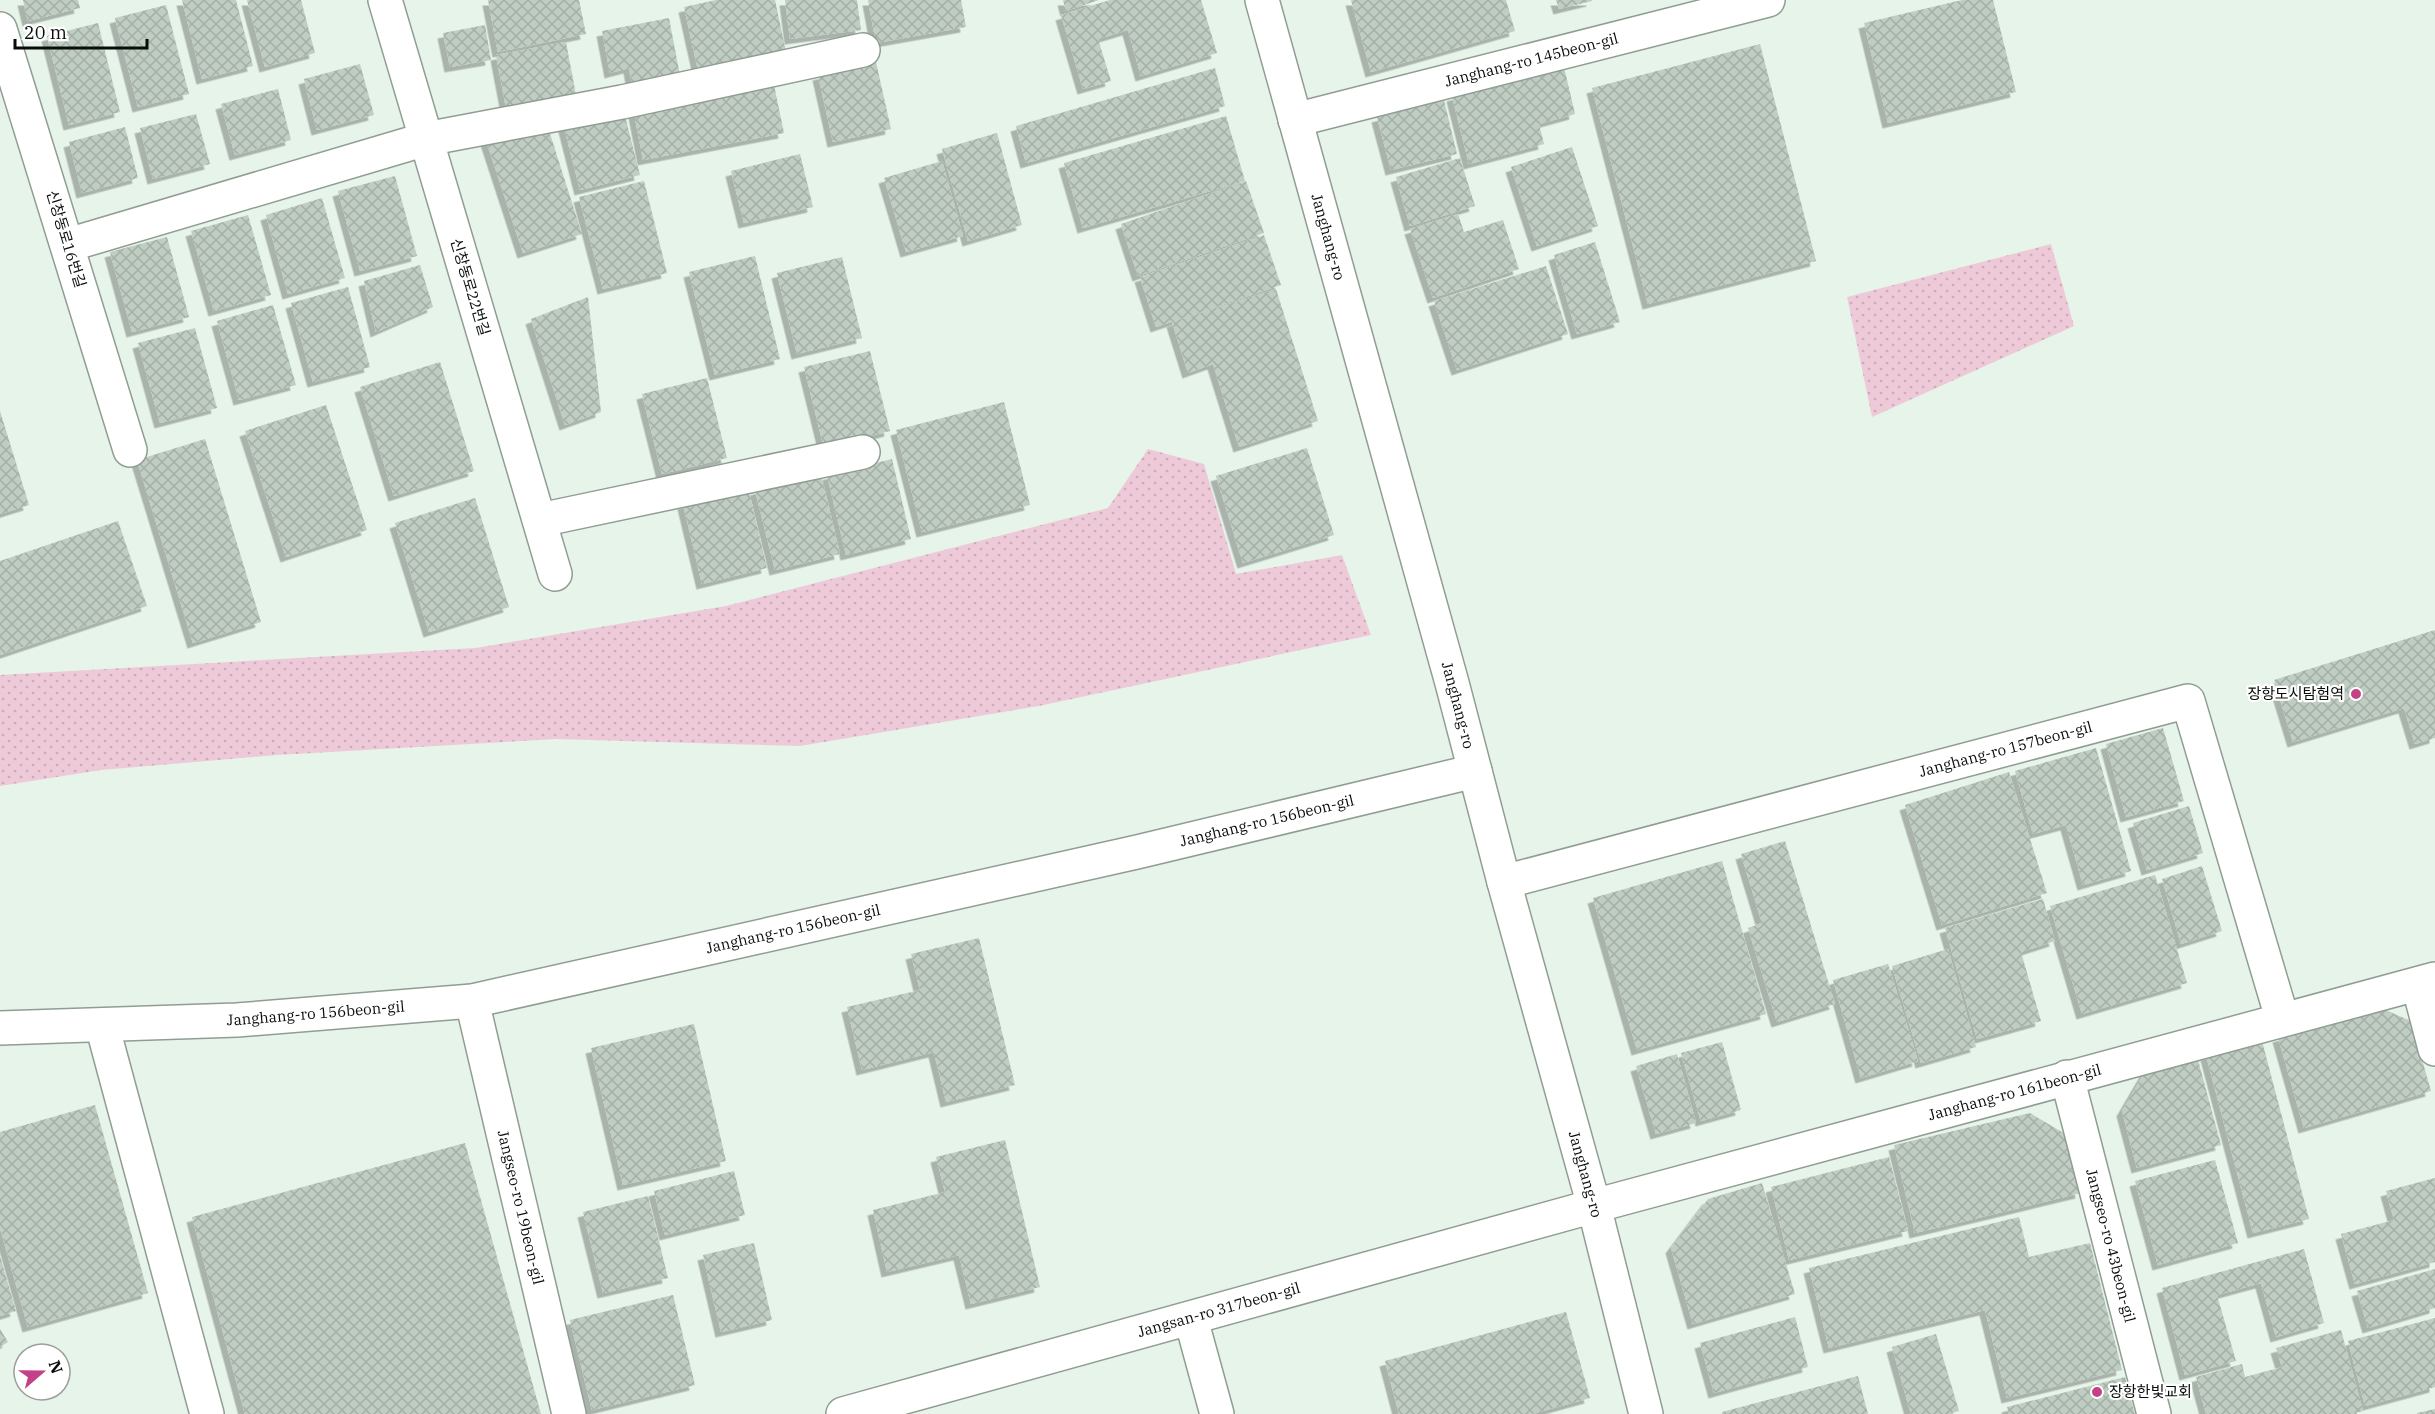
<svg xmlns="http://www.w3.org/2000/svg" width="2435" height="1414" font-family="'IBM Plex Serif','Noto Sans KR',serif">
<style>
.park{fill:url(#park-dots)}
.building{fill:url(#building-cross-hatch);filter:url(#shadow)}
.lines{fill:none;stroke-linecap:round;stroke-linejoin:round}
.minor-casing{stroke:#909d93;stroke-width:36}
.minor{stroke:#fff;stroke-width:33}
.poi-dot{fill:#c54187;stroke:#fff;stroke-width:2}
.labels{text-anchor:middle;stroke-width:4.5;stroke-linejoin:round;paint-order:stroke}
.street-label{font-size:15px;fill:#080d0a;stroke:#fff}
.poi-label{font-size:15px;fill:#080d0a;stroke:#fff;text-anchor:end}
</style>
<defs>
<pattern id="park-dots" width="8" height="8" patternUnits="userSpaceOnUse" patternTransform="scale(1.5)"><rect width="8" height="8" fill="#eecad9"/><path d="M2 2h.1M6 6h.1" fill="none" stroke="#cbacb9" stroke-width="1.8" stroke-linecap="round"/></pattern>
<pattern id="building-cross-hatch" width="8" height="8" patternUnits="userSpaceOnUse" patternTransform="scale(1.5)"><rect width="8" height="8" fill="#c0cdc3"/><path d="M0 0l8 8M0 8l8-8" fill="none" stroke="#a4afa6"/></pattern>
<filter id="shadow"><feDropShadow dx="-5.5" dy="5.5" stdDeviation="0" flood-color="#0004"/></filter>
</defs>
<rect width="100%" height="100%" fill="#e6f4ea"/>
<!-- park -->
<g class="park">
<polygon points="2051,244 2074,326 1872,417 1847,297"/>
<polygon points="1148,449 1204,464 1236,574 1342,555 1371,635 1039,706 800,746 556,739 277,755 101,770 0,786 0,675 475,648 726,606 1108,508"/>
</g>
<!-- building -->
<g class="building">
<polygon points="23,0 78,0 80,8 28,21"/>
<polygon points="182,0 236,0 253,66 202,79"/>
<polygon points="247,0 301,0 315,53 265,67"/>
<polygon points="488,0 579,0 586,34 498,52"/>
<polygon points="716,0 775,0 788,61 700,79 684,7"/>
<polygon points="785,0 857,0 861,30 790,39"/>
<polygon points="868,0 961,0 966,27 876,43"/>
<polygon points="1063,0 1099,0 1066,11"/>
<polygon points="1110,0 1201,0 1217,53 1141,76 1128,30 1098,39 1111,81 1083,89 1061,15"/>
<polygon points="1351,0 1506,0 1515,31 1371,72"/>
<polygon points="1556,0 1592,0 1592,1 1559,9"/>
<polygon points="1962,0 1993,0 2016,92 1888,123 1864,23"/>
<polygon points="166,5 189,94 138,107 115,18"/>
<polygon points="669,18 682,86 634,95 629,68 610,73 602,31"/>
<polygon points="98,23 120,112 69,125 47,36"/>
<polygon points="485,25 491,60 450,67 443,33"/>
<polygon points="566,42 576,95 506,108 496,55"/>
<polygon points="1760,44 1816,261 1648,304 1592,88"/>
<polygon points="876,62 891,129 833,142 818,75"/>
<polygon points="360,64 374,115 317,130 304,79"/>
<polygon points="1564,67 1575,114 1539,124 1544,144 1469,164 1452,96"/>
<polygon points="1215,68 1225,106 1026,163 1016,126"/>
<polygon points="773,80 784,133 643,160 633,107"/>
<polygon points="278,89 291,140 235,155 221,104"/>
<polygon points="1444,100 1457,154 1391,170 1377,117"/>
<polygon points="623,108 640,175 580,190 563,123"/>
<polygon points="196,114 210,164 153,179 140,128"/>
<polygon points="1226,116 1245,181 1083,228 1064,163"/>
<polygon points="546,121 582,234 523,253 486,140"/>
<polygon points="125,127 138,178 82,193 69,142"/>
<polygon points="997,133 1022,225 968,241 942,149"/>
<polygon points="1572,147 1598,226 1537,246 1511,167"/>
<polygon points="800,154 813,207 744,223 731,171"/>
<polygon points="1460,158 1475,206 1410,226 1396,177"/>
<polygon points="942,161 963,236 906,252 884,178"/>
<polygon points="395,176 417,256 360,271 338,191"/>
<polygon points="644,181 667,273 603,289 579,197"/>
<polygon points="1246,181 1264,233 1138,276 1121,224"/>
<polygon points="322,198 345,278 288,294 266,215"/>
<polygon points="1458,214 1464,232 1503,220 1519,269 1433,298 1410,229"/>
<polygon points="248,215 271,295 214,311 191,231"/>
<polygon points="1264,235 1281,285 1156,327 1140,277"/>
<polygon points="167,237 189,317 132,332 110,252"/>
<polygon points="1595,242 1620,322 1577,334 1554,255"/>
<polygon points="755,256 780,359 715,375 689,272"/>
<polygon points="842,257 862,338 797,354 777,273"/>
<polygon points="420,265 433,307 376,332 364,281"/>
<polygon points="1546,266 1568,334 1457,370 1434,301"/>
<polygon points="348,287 370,367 313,382 291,303"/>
<polygon points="1276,289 1318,421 1239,447 1213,364 1188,373 1172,322"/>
<polygon points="588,297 601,412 565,425 531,319"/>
<polygon points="273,305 296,385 239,400 217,321"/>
<polygon points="195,328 217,408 160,423 138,343"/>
<polygon points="870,351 890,431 824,448 804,367"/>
<polygon points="440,362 474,471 394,496 360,387"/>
<polygon points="707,378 727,458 662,474 642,394"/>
<polygon points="1004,402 1030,505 922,532 896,430"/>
<polygon points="326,405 367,530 286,557 245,431"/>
<polygon points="0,411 29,505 0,514"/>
<polygon points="205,439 261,622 193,643 137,460"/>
<polygon points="1307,448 1334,535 1243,563 1216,476"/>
<polygon points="892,459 911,539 846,555 827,475"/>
<polygon points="821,474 840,554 775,570 755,490"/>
<polygon points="748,487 767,568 702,584 683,504"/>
<polygon points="475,498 509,607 429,632 395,523"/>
<polygon points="118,521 147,606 0,655 0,561"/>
<polygon points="2435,630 2435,738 2415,744 2404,708 2293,742 2274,680"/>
<polygon points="2163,728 2184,801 2126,817 2106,744"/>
<polygon points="2096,748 2131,871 2083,885 2066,825 2033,834 2015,771"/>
<polygon points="2009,772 2047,893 1942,925 1905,805"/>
<polygon points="2189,806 2203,853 2147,870 2133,823"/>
<polygon points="1785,841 1835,1004 1777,1022 1748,928 1762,923 1741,854"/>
<polygon points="1722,861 1766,1014 1637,1050 1593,898"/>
<polygon points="2202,866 2222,931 2181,944 2162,879"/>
<polygon points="2155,875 2187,983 2082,1014 2050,906"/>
<polygon points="2043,899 2055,941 2021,952 2041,1021 1977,1039 1945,928"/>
<polygon points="979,938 1015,1085 946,1102 934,1052 862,1070 847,1007 920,990 911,954"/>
<polygon points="1948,949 1976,1047 1921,1063 1892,966"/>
<polygon points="1888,964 1918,1061 1861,1078 1833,980"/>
<polygon points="2381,1008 2411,1021 2431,1091 2304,1128 2278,1037"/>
<polygon points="694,1024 726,1161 623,1185 591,1048"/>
<polygon points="2262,1041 2309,1219 2253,1233 2206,1055"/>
<polygon points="1722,1042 1741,1110 1701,1121 1681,1053"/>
<polygon points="1677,1054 1696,1123 1656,1134 1636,1066"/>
<polygon points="2197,1056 2221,1145 2137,1168 2122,1111 2146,1070"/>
<polygon points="95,1105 148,1293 28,1327 0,1228 0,1132"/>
<polygon points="2030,1113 2067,1135 2081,1193 1915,1233 1894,1145"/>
<polygon points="1005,1140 1040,1287 971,1304 959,1255 887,1272 873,1210 945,1192 936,1157"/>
<polygon points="465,1143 541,1414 245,1414 192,1217"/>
<polygon points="1889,1157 1908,1231 1789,1260 1771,1187"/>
<polygon points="2215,1160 2238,1243 2158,1265 2135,1181"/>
<polygon points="734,1171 745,1215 665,1235 654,1191"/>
<polygon points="2435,1178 2435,1262 2355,1284 2341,1234 2394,1220 2386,1191"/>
<polygon points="1762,1183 1795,1294 1693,1324 1671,1248 1708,1199"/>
<polygon points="648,1196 668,1278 603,1293 583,1212"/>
<polygon points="2019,1217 2029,1257 2090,1243 2122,1370 2007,1398 1985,1310 1829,1348 1809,1268"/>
<polygon points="754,1243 772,1320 721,1332 703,1255"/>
<polygon points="2304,1249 2324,1323 2276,1337 2261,1283 2217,1295 2236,1361 2185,1375 2162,1288"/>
<polygon points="0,1256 16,1311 0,1316"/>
<polygon points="2435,1269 2435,1308 2368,1328 2357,1291"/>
<polygon points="673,1295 695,1385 592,1410 570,1320"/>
<polygon points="1566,1312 1590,1398 1532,1414 1399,1414 1385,1361"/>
<polygon points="1795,1317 1808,1367 1714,1393 1700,1343"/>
<polygon points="2435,1318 2435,1387 2365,1406 2348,1341"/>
<polygon points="0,1329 8,1342 0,1347"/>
<polygon points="2341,1330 2363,1411 2351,1414 2206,1414 2196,1377 2242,1364 2245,1377 2282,1367 2276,1348"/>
<polygon points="1936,1334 1959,1411 1948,1414 1911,1414 1892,1347"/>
<polygon points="1858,1376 1868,1414 1722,1414 1722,1412"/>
<polygon points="2125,1377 2135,1414 2009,1414 2007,1407"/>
<polygon points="2435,1409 2435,1414 2417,1414 2417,1413"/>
</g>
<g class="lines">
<defs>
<g id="minor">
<polyline points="385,0 555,574"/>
<path id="s1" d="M1262 0 1452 683 1504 882 1594 1206 1646 1414"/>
<polyline points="0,29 130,450"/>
<path id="s2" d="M1295 120 1768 0"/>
<polyline points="68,245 426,139 622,102 863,50"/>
<polyline points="540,520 863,452"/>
<path id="s3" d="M1504 882 2188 701 2282 1018"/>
<polyline points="2418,984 2435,1049"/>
<path id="s4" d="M472 1001 569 1414"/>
<polyline points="102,1025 207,1414"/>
<path id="s5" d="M0 1028 237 1020 472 1001 1137 852 1475 771"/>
<path id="s6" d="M2067 1077 2154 1414"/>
<polyline points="1191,1319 1217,1414"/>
<path id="s7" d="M843 1414 1594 1206 2435 979"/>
</g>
</defs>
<!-- minor casing -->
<use href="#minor" class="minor-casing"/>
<!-- minor -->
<use href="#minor" class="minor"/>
</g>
<!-- markers -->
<g class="poi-dot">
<circle cx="2356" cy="694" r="6"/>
<circle cx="2097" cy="1392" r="6"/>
</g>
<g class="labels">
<!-- street labels -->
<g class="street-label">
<text dy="5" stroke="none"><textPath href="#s2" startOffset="244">Janghang-ro 145beon-gil</textPath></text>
<text dy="5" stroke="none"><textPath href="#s1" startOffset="246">Janghang-ro</textPath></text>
<text transform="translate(66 239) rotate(73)" y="5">신창동로16번길</text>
<text transform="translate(470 287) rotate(73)" y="5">신창동로22번길</text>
<text dy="5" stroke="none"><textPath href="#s1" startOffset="732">Janghang-ro</textPath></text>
<text dy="5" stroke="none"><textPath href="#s3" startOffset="519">Janghang-ro 157beon-gil</textPath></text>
<text dy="5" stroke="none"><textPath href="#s5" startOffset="1288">Janghang-ro 156beon-gil</textPath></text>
<text dy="5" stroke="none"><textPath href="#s5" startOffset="802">Janghang-ro 156beon-gil</textPath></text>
<text dy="5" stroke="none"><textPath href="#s5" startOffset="316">Janghang-ro 156beon-gil</textPath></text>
<text dy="5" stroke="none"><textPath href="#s7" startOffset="1215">Janghang-ro 161beon-gil</textPath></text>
<text dy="5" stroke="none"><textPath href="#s1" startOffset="1218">Janghang-ro</textPath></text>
<text dy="5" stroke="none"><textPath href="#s4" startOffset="212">Jangseo-ro 19beon-gil</textPath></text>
<text dy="5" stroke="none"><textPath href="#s6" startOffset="174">Jangseo-ro 43beon-gil</textPath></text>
<text dy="5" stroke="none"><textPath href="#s7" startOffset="390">Jangsan-ro 317beon-gil</textPath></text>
</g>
<!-- poi labels -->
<g class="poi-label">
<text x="2344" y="699">장항도시탐험역</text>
<text x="2109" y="1397" text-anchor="start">장항한빛교회</text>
</g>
</g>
<!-- north arrow -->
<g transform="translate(42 1372) rotate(70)"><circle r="28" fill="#ffffff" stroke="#9c9e9d" stroke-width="1.5"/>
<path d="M0-4.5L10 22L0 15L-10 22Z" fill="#c54187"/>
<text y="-9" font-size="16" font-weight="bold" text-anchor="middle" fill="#080d0a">N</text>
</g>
<!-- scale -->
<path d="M15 39v9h132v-9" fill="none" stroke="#080d0a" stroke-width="3"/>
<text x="24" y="39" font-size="18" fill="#080d0a" stroke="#ffffff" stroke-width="4.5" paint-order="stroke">20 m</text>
</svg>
